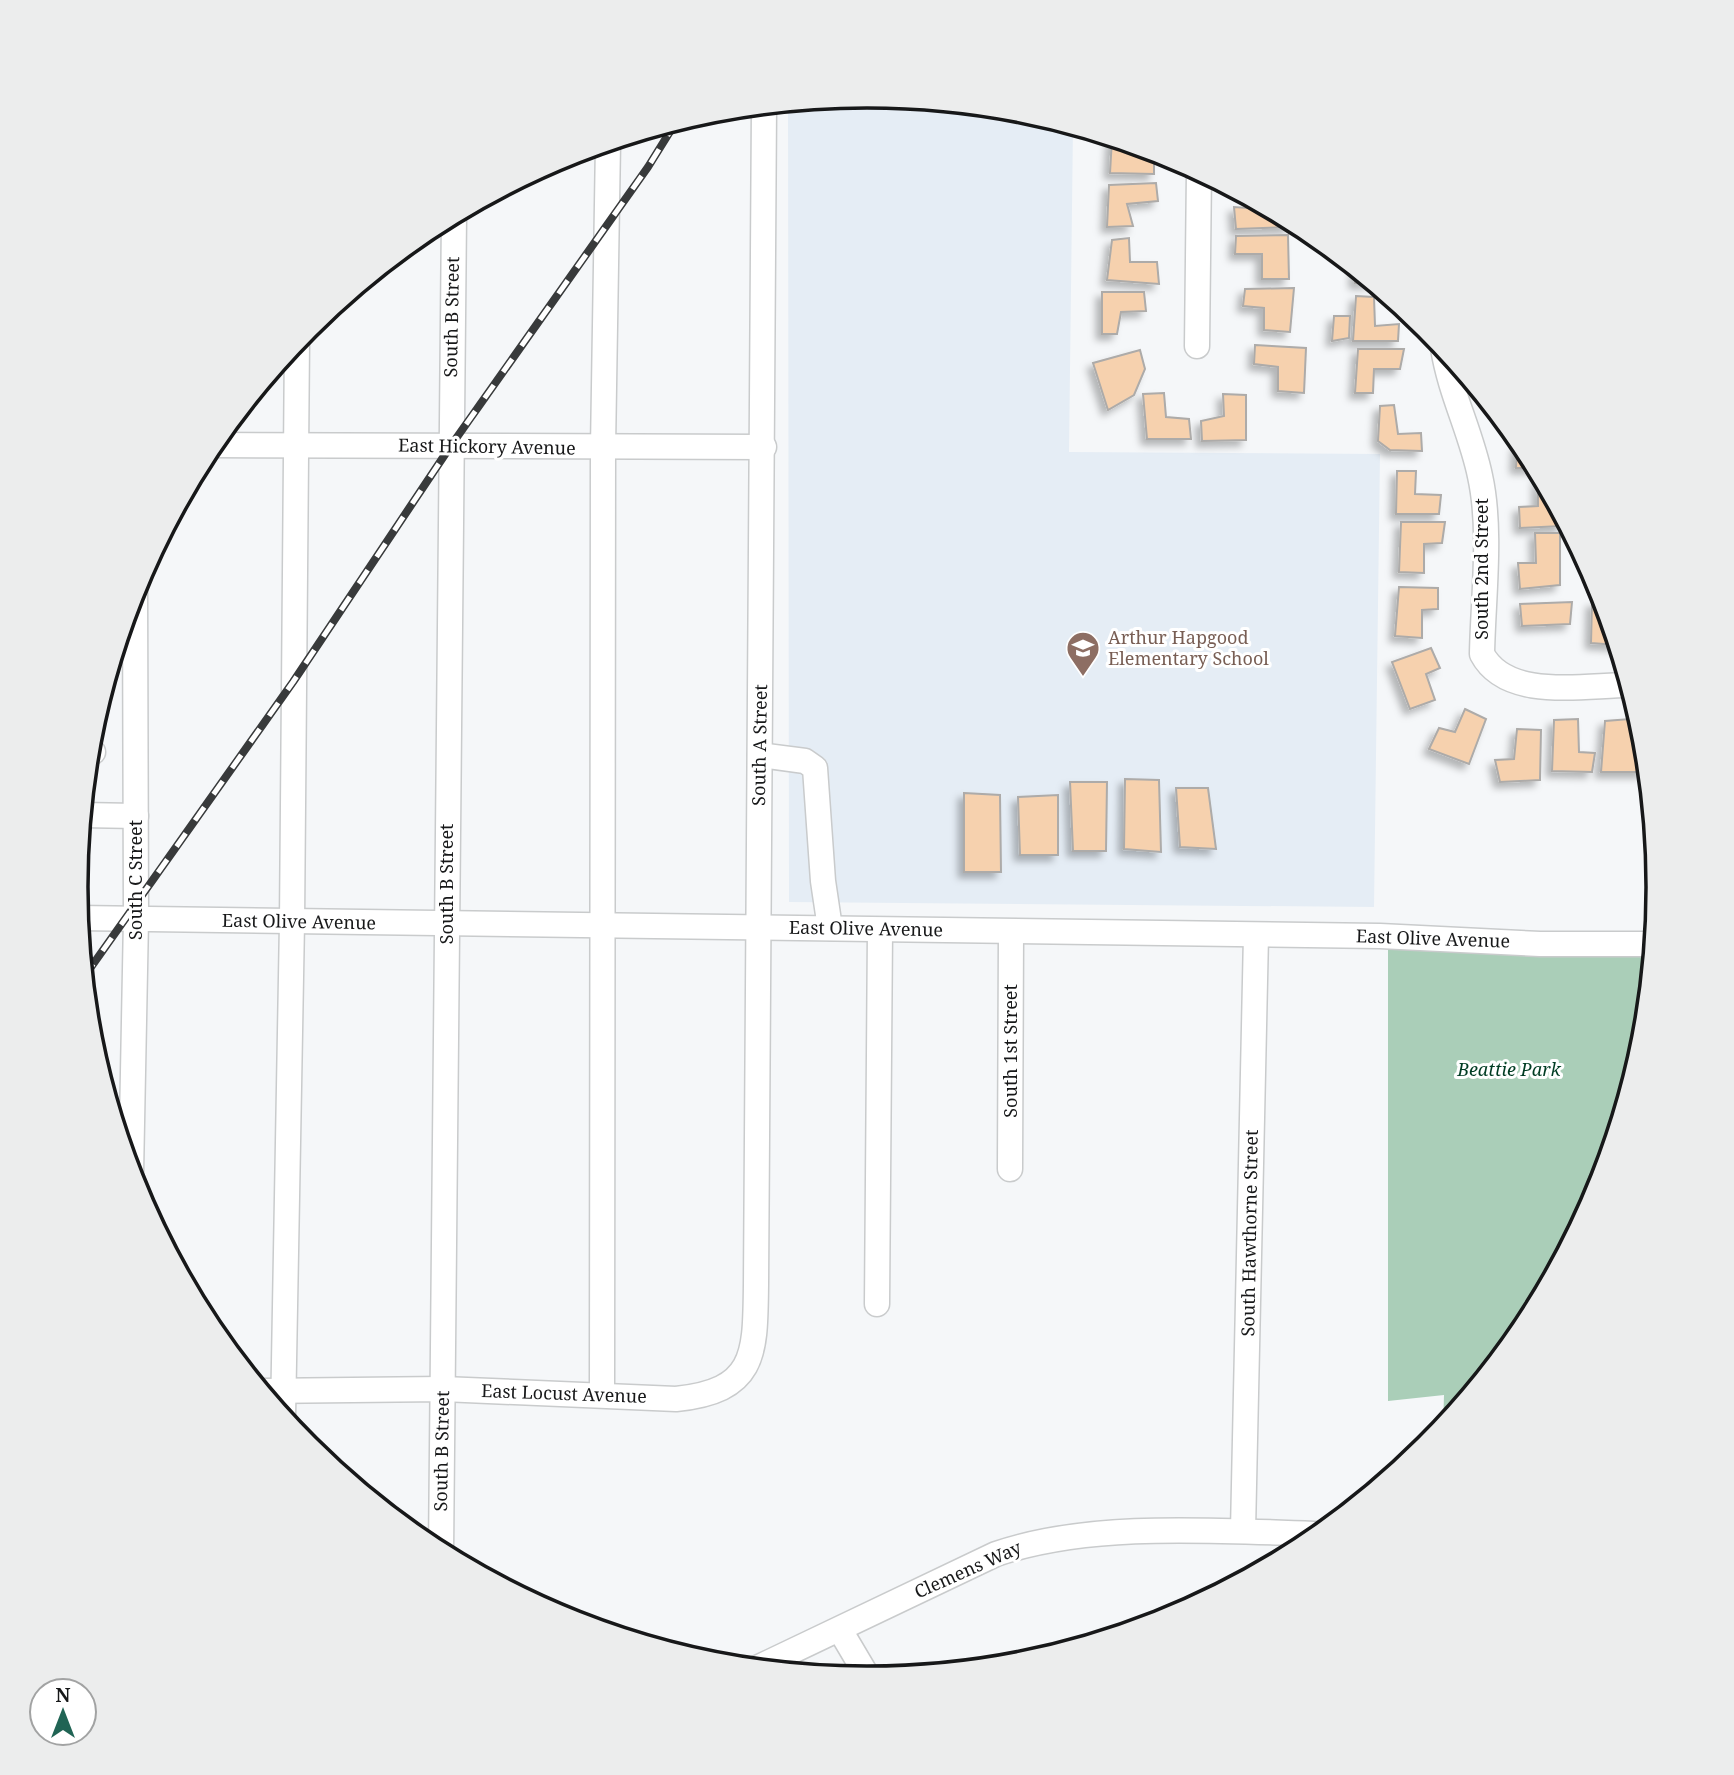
<svg xmlns="http://www.w3.org/2000/svg" width="1734" height="1775" font-family="'Noto Serif',serif">
<style>
.built{fill:#e5edf5}
.green{fill:#aaceb8}
.building{fill:#f6d1ae;stroke:#adaba9;stroke-width:2;filter:url(#shadow)}
.lines{fill:none;stroke-linecap:round;stroke-linejoin:round}
.minor-casing{stroke:#c9cbcc;stroke-width:27}
.minor{stroke:#fff;stroke-width:24}
.rail-casing{stroke:#383a3b;stroke-width:8}
.rail{stroke:#fff;stroke-width:5;stroke-dasharray:16;stroke-linecap:butt}
.labels{text-anchor:middle;stroke-width:6;stroke-linejoin:round;paint-order:stroke}
.street-label{font-size:18px;fill:#171819;stroke:#fff}
.education-label{font-size:18px;fill:#785e54;stroke:#fff;text-anchor:start}
.park-label{font-size:18px;font-style:italic;fill:#003c23;stroke:#fff}
.rim{fill:none;stroke:#171819;stroke-width:3.5}
</style>
<defs>
<filter id="shadow"><feDropShadow dx="-5.5" dy="5.5" stdDeviation="3.5" flood-color="#0004"/></filter>
</defs>
<rect width="100%" height="100%" fill="#f5f7f9"/>
<!-- built -->
<polygon class="built" points="867,96 1022,111 1073,126 1069,452 1380,454 1374,907 789,902 788,104"/>
<!-- green -->
<polygon class="green" points="1388,946 1653,948 1643,1042 1598,1191 1525,1328 1443,1428 1444,1395 1388,1401"/>
<!-- building -->
<g class="building">
<polygon points="1112,138 1133,145 1134,154 1154,154 1154,174 1110,173"/>
<polygon points="1156,183 1158,201 1127,204 1133,226 1107,227 1109,185"/>
<polygon points="1262,205 1290,220 1290,227 1236,229 1234,207 1262,209"/>
<polygon points="1288,235 1289,279 1262,279 1262,254 1235,254 1236,236"/>
<polygon points="1129,238 1130,262 1157,262 1159,284 1107,280 1112,240"/>
<polygon points="1355,269 1373,283 1355,283"/>
<polygon points="1294,288 1290,332 1264,330 1264,308 1243,306 1245,289"/>
<polygon points="1102,292 1144,292 1146,311 1121,312 1117,334 1102,334"/>
<polygon points="1356,296 1374,297 1375,326 1399,324 1398,341 1353,341"/>
<polygon points="1334,316 1350,316 1349,338 1332,341"/>
<polygon points="1255,345 1306,348 1304,393 1278,391 1278,367 1254,364"/>
<polygon points="1358,349 1404,349 1400,369 1374,369 1373,393 1355,393"/>
<polygon points="1140,350 1145,369 1134,395 1108,410 1093,363"/>
<polygon points="1164,393 1166,417 1189,419 1191,439 1147,439 1143,394"/>
<polygon points="1223,394 1246,395 1246,440 1202,441 1201,421 1224,416"/>
<polygon points="1394,405 1398,434 1421,433 1422,451 1390,450 1378,441 1380,406"/>
<polygon points="1517,445 1523,445 1536,468 1516,468"/>
<polygon points="1397,471 1416,471 1415,494 1441,495 1439,514 1396,514"/>
<polygon points="1538,477 1563,517 1562,526 1520,528 1519,507 1538,506"/>
<polygon points="1401,522 1445,522 1442,543 1424,544 1424,573 1399,572"/>
<polygon points="1535,533 1560,533 1560,585 1520,589 1518,563 1536,563"/>
<polygon points="1399,587 1438,588 1438,609 1422,610 1422,638 1395,636"/>
<polygon points="1572,602 1570,624 1522,626 1520,604"/>
<polygon points="1592,602 1604,602 1617,645 1591,643"/>
<polygon points="1431,648 1440,668 1426,674 1435,700 1410,709 1392,662"/>
<polygon points="1465,709 1486,719 1469,764 1429,749 1439,728 1455,732"/>
<polygon points="1578,719 1579,752 1595,753 1592,772 1552,771 1554,720"/>
<polygon points="1630,719 1633,747 1644,749 1644,772 1601,772 1605,721"/>
<polygon points="1517,729 1541,730 1540,780 1500,782 1495,760 1514,759"/>
<polygon points="1125,779 1159,780 1161,852 1124,849"/>
<polygon points="1070,782 1107,782 1106,851 1073,851"/>
<polygon points="1176,788 1208,788 1216,849 1180,847"/>
<polygon points="964,793 1000,795 1001,872 964,872"/>
<polygon points="1058,795 1058,855 1020,855 1018,797"/>
</g>
<g class="lines">
<defs>
<g id="minor">
<polyline points="1197,346 1199,171"/>
<path d="M1443 348C1450 393 1471 432 1480 476 1492 530 1483 598 1482 654 1507 701 1584 685 1629 685"/>
<polyline points="211,445 764,447"/>
<polyline points="89,752 93,752"/>
<polyline points="760,755 805,761 815,768 823,881 830,928"/>
<polyline points="82,815 136,816"/>
<polyline points="78,918 1380,936 1540,944 1653,944"/>
<polyline points="1010,1169 1011,933"/>
<polyline points="131,1174 136,919 135,585"/>
<polyline points="877,1304 880,930"/>
<path d="M261 1391 443 1389 676 1399C757 1391 755 1353 756 1285L764 106"/>
<polyline points="602,1395 603,448 608,143"/>
<polyline points="283,1417 292,922 297,340"/>
<polyline points="1243,1531 1256,935"/>
<polyline points="441,1553 454,215"/>
<polyline points="840,1630 869,1679"/>
<path d="M757 1668 996 1554C1092 1521 1219 1531 1321 1534"/>
</g>
</defs>
<!-- minor casing -->
<use href="#minor" class="minor-casing"/>
<!-- minor -->
<use href="#minor" class="minor"/>
<defs>
<polyline id="rail" points="84,977 293,682 450,447 648,167 676,122"/>
</defs>
<!-- rail casing -->
<use href="#rail" class="rail-casing"/>
<!-- rail -->
<use href="#rail" class="rail"/>
</g>
<!-- icons -->
<defs>
<symbol id="school-pin" viewBox="-11 -11 22 30"><path d="M0 17L-7.5 6A9.5 9.5 0 1 1 7.5 6Z" fill="#8d6e63" stroke="#fff"/><path d="M0-5L7-2L0 1L-7-2ZM-4 1L0 2.5L4 1V4Q0 6-4 4Z" fill="#fff"/></symbol>
</defs>
<g fill-rule="evenodd">
<use href="#school-pin" x="1064" y="629" width="38" height="52"/>
</g>
<g class="labels">
<!-- street labels -->
<g class="street-label">
<text transform="translate(452 317) rotate(-89)" y="6">South B Street</text>
<text transform="translate(487 447) rotate(1)" y="6">East Hickory Avenue</text>
<text transform="translate(1482 569) rotate(-90)" y="6">South 2nd Street</text>
<text transform="translate(760 745) rotate(-89)" y="6">South A Street</text>
<text transform="translate(136 880) rotate(-90)" y="6">South C Street</text>
<text transform="translate(447 884) rotate(-90)" y="6">South B Street</text>
<text transform="translate(299 922) rotate(1)" y="6">East Olive Avenue</text>
<text transform="translate(866 929) rotate(1)" y="6">East Olive Avenue</text>
<text transform="translate(1433 939) rotate(2)" y="6">East Olive Avenue</text>
<text transform="translate(1011 1051) rotate(-90)" y="6">South 1st Street</text>
<text transform="translate(1250 1233) rotate(-89)" y="6">South Hawthorne Street</text>
<text transform="translate(564 1394) rotate(2)" y="6">East Locust Avenue</text>
<text transform="translate(442 1451) rotate(-89)" y="6">South B Street</text>
<text transform="translate(968 1570) rotate(-24)" y="6">Clemens Way</text>
</g>
<!-- education labels -->
<g class="education-label">
<text x="1108" y="644">Arthur Hapgood<tspan x="1108" dy="21">Elementary School</tspan></text>
</g>
<!-- park labels -->
<g class="park-label">
<text x="1509" y="1076">Beattie Park</text>
</g>
</g>
<!-- crop -->
<path d="M0 0H1734V1775H0ZM88 887a779 779 0 1 1 1558 0a779 779 0 1 1-1558 0Z" fill="#eceded" fill-rule="evenodd"/>
<path class="rim" d="M88 887a779 779 0 1 1 1558 0a779 779 0 1 1-1558 0Z"/>
<!-- north arrow -->
<g transform="translate(63 1712)"><circle r="33" fill="#ffffff" stroke="#a2a3a3" stroke-width="2"/>
<path d="M0-5L12 26L0 18L-12 26Z" fill="#206454"/>
<text y="-10" font-size="19" font-weight="bold" text-anchor="middle" fill="#171819">N</text>
</g>
</svg>
